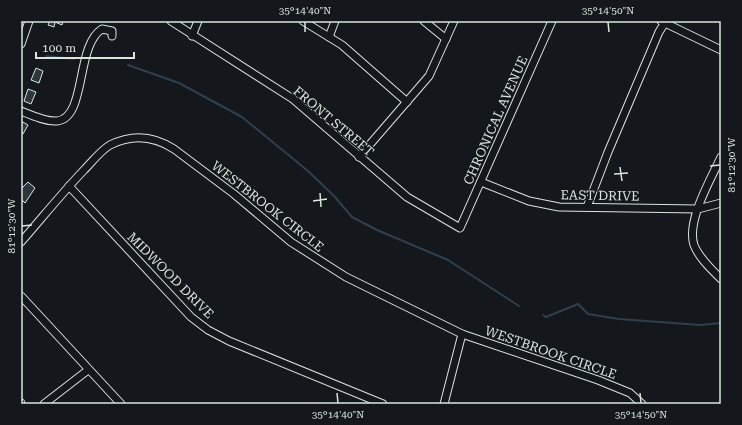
<svg xmlns="http://www.w3.org/2000/svg" width="742" height="425" font-family="'Roboto Serif',serif">
<style>
.lines{fill:none;stroke-linecap:round;stroke-linejoin:round}
.stream{stroke:#2f3f4d;stroke-width:2}
.building{fill:#2c363c;stroke:#d8e6dc}
.minor-casing{stroke:#d8e6dc;stroke-width:9}
.minor{stroke:#14181c;stroke-width:7}
.ticks{fill:none;stroke:#d8e6dc;stroke-width:1.5}
.labels{text-anchor:middle;stroke-width:3;stroke-linejoin:round;paint-order:stroke}
.street-label{font-size:13px;fill:#d8e6dc;stroke:#14181c}
.neatline{fill:none;stroke:#d8e6dc;stroke-width:1.5}
.ticks-label{font-size:10px;text-anchor:middle;fill:#d8e6dc}
</style>
<rect width="100%" height="100%" fill="#14181c"/>
<g class="lines">
<!-- stream -->
<g class="stream">
<polyline points="46,56 74,59"/>
<polyline points="128,65 179,83 242,117 308,171 334,196 352,217 377,230 448,260 519,306"/>
<polyline points="543,315 546,317 578,304 588,314 619,319 700,325 721,323"/>
</g>
</g>
<!-- building -->
<g class="building">
<polygon points="50,21 63,21 62,25 55,22 54,27 48,25"/>
<polygon points="36,68 43,71 39,83 31,80"/>
<polygon points="28,89 36,92 31,104 24,101"/>
<polygon points="21,121 28,125 23,134 21,133"/>
<polygon points="28,182 35,188 25,203 21,199 21,189"/>
</g>
<g class="lines">
<defs>
<g id="minor">
<polyline points="171,21 293,99 407,197 460,228 552,21"/>
<polyline points="303,21 342,45 407,102"/>
<polyline points="424,21 446,39"/>
<polyline points="661,21 721,50"/>
<polyline points="192,36 198,21"/>
<polyline points="329,37 335,21"/>
<polyline points="21,44 29,21"/>
<path d="M21 111C31 115 46 122 57 121 87 118 75 46 102 29L112 31V36"/>
<polyline points="359,157 429,76 454,21"/>
<path d="M721 157C711 179 686 221 694 245 699 258 712 270 721 279"/>
<polyline points="481,182 529,201 559,207 698,209 721,203"/>
<polyline points="69,186 191,317 208,330 229,341 383,404"/>
<polyline points="587,207 608,152 659,32 666,21"/>
<path d="M21 242C42 218 62 193 84 170 92 162 100 151 110 145 132 134 154 136 174 149L234 194 291 242 346 277 462 334 598 380 630 393 642 404"/>
<polyline points="21,296 121,404"/>
<polyline points="21,403 21,404"/>
<polyline points="44,404 88,370"/>
<polyline points="444,404 462,334"/>
</g>
</defs>
<!-- minor casing -->
<use href="#minor" class="minor-casing"/>
<!-- minor -->
<use href="#minor" class="minor"/>
</g>
<!-- ticks -->
<path class="ticks" d="M305 22V32M608 22 609 32M710 166 720 165M620 167 622 181M614 174 628 173M320 193 321 207M313 201 327 199M22 226 32 225M337 393 338 403M640 393 641 403"/>
<g class="labels">
<!-- street labels -->
<g class="street-label">
<text transform="translate(495 120) rotate(-66)" y="5">CHRONICAL AVENUE</text>
<text transform="translate(334 121) rotate(40)" y="5">FRONT STREET</text>
<text transform="translate(600 195) rotate(1)" y="5">EAST DRIVE</text>
<text transform="translate(268 206) rotate(38)" y="5">WESTBROOK CIRCLE</text>
<text transform="translate(171 275) rotate(45)" y="5">MIDWOOD DRIVE</text>
<text transform="translate(551 352) rotate(19)" y="5">WESTBROOK CIRCLE</text>
</g>
</g>
<!-- border -->
<rect width="742" height="425" fill="none" stroke="#14181c" stroke-width="44"/>
<!-- scale -->
<path d="M36 52v6h98v-6" fill="none" stroke="#d8e6dc" stroke-width="2"/>
<text x="42" y="52" font-size="12" fill="#d8e6dc" stroke="#14181c" stroke-width="3" paint-order="stroke">100 m</text>
<rect x="22" y="22" width="698" height="381" class="neatline"/>
<g class="ticks-label">
<text x="305" y="14">35°14'40"N</text>
<text x="608" y="14">35°14'50"N</text>
<text transform="translate(731 165) rotate(-90)" y="4">81°12'30"W</text>
<text transform="translate(11 226) rotate(-90)" y="4">81°12'30"W</text>
<text x="338" y="418">35°14'40"N</text>
<text x="641" y="418">35°14'50"N</text>
</g>
</svg>
